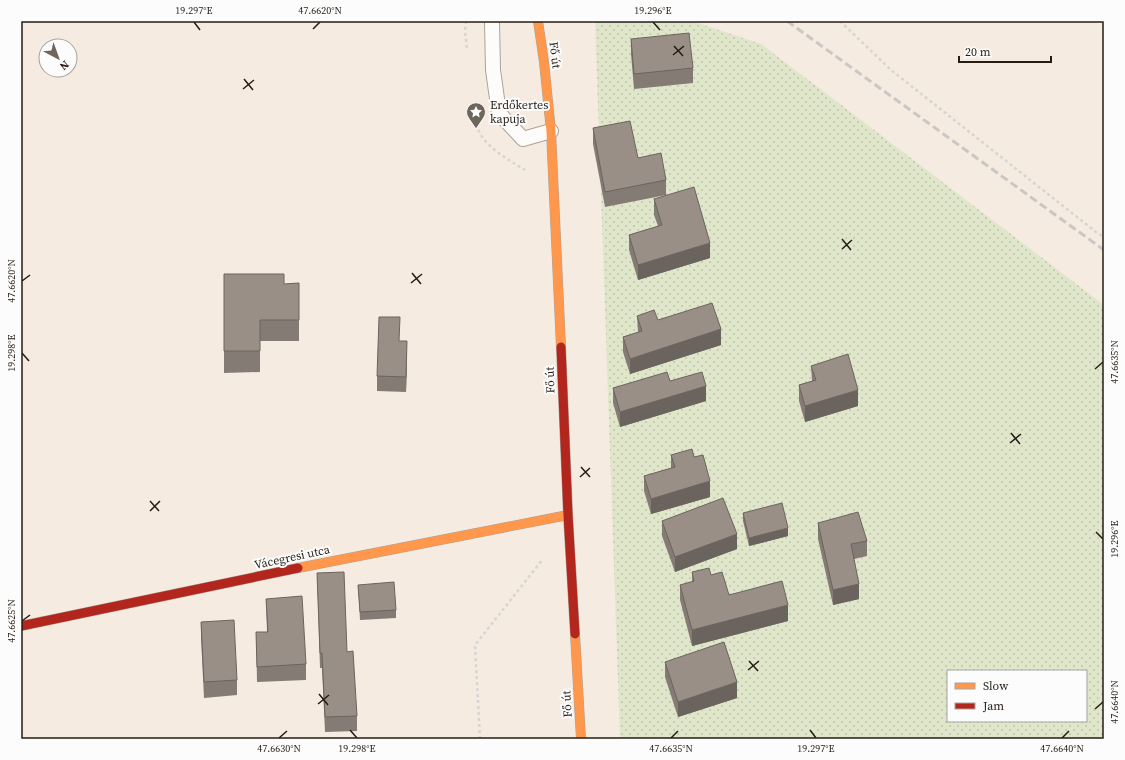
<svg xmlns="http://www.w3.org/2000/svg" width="1125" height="760" font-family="'Source Serif 4',serif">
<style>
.park{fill:url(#park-dots);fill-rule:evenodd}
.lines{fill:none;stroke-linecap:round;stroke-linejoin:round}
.lane-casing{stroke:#aba298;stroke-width:16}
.slow-casing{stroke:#aba298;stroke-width:10}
.jam-casing{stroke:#aba298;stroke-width:10}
.path{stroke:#d7d5d2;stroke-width:2.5;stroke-dasharray:3 3;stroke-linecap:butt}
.lane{stroke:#fefcfa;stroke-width:14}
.slow{stroke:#ff974d;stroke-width:9}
.jam{stroke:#b3261e;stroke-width:9}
.rail{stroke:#cbc7c4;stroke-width:3;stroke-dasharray:8 4;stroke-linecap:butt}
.wall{fill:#847b74}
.shaded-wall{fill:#6b645e}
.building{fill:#998f87;stroke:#6b645e}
.ticks{fill:none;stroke:#251d14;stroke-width:1.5}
.labels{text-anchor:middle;stroke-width:4;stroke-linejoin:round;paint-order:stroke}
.street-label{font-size:12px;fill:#251d14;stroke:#fcfcfc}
.poi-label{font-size:12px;fill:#251d14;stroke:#fcfcfc;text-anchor:start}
.neatline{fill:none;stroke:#251d14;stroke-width:1.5}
.ticks-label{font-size:10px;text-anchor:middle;fill:#251d14}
</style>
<defs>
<pattern id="park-dots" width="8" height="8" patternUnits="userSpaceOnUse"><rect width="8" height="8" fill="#dfe6ca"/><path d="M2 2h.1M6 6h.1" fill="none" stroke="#bfc5ad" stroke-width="1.8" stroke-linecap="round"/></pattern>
</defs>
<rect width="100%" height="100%" fill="#f6ebe0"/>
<!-- park -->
<path class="park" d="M595 21H692L761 44 1104 305V739H620ZM948 671H1086V721H948Z"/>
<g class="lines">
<defs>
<polyline id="lane" points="492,21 493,70 499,113 523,139 551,131"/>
<g id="slow">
<polyline points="538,21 544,62 551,131 561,347"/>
<polyline points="298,568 568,515"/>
<polyline points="575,634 581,739"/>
</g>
<g id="jam">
<polyline points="561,347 568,515 575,634"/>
<polyline points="21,626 298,568"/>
</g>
</defs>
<!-- lane casing -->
<use href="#lane" class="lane-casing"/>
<!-- slow casing -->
<use href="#slow" class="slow-casing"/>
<!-- jam casing -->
<use href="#jam" class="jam-casing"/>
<!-- path -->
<g class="path">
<polyline points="466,21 465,31 467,49"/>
<polyline points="840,21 891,70 1096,232 1104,237"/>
<path d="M477 124C479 144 509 160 525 170"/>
<polyline points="480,739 475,645 543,559"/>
</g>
<!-- lane -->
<use href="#lane" class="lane"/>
<!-- slow -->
<use href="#slow" class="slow"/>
<!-- jam -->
<use href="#jam" class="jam"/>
<!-- rail -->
<polyline class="rail" points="787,21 1104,250"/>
</g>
<!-- wall -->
<g class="wall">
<polygon points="631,39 693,68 693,83 634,89 631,54"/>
<polygon points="593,128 638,158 666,180 666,195 605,207 593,144"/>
<polygon points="654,199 710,258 638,280 629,250 629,235 658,226 654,215"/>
<polygon points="224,274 284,284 299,283 299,341 260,341 260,372 224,373"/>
<polygon points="637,316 658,320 721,345 630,374 623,352 623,337 638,332"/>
<polygon points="399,341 407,357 406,392 377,391 377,376"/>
<polygon points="811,366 858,406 805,422 799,401 799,385 812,381"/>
<polygon points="670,381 706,401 620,427 613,403 613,388"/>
<polygon points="671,455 694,457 710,497 651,514 644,491 644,476 671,468"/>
<polygon points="743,513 788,536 749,546 743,521"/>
<polygon points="662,521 737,549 675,572 662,536"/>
<polygon points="818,523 867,541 867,556 854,559 859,599 833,605 818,539"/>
<polygon points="692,572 729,595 788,621 692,646 680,600 680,585 692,582"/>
<polygon points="317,573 357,716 357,731 325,732 322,668 320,668"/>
<polygon points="358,585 396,610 396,618 360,620"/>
<polygon points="266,599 306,664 306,680 257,682 256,632 267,632"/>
<polygon points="201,622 237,680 237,695 204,698 201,637"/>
<polygon points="665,662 737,698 678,717 665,677"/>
</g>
<!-- shaded-wall -->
<g class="shaded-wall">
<polygon points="710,243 710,258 638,280 638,265"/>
<polygon points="721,329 721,345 630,374 630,359"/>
<polygon points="407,341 407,357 406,392 406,377"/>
<polygon points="706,386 706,401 620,427 620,412"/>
<polygon points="858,390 858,406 805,422 805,406"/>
<polygon points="710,481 710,497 651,514 651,499"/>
<polygon points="788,528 788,536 749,546 749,538"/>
<polygon points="737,534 737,549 675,572 675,557"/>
<polygon points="859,584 859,599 833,605 833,590"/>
<polygon points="788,605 788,621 692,646 692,630"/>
<polygon points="737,682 737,698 678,717 678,702"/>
</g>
<!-- building -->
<g class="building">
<polygon points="689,33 693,68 634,74 631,39"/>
<polygon points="630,121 638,158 661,153 666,180 605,192 593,128"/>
<polygon points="694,187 710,243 638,265 629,235 662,225 654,199"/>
<polygon points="224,274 284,274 284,284 299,283 299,320 260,320 260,351 224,351"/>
<polygon points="712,303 721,329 630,359 623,337 642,331 637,316 654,310 658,320"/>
<polygon points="379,317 400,317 399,341 407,341 406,377 377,376"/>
<polygon points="848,354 858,390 805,406 799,385 816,380 811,366"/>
<polygon points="667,372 670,381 702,372 706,386 620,412 613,388"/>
<polygon points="692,449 694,457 703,455 710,481 651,499 644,476 675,467 671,455"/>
<polygon points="723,498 737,534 675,557 662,521"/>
<polygon points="782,503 788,528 749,538 743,513"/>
<polygon points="858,512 867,541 851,544 859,584 833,590 818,523"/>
<polygon points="709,568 711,575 722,572 729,595 782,581 788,605 692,630 680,585 694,581 692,572"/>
<polygon points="344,572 347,652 353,651 357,716 325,717 322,653 320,653 317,573"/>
<polygon points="394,582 396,610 360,612 358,585"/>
<polygon points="302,596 306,664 257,667 256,632 268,632 266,599"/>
<polygon points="234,620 237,680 204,682 201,622"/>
<polygon points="724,642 737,682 678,702 665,662"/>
</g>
<!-- ticks -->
<path class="ticks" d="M194 22 200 30M653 22 660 30M313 29 320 22M674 46 683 56M673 55 684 46M244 79 253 90M243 89 254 80M842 239 851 250M842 249 852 240M412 273 421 284M22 281 30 275M411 283 422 274M22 353 29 361M1095 369 1103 362M1011 433 1020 444M1010 443 1021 434M581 467 590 477M580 477 590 468M150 501 159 511M150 511 160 501M1096 532 1103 539M22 621 30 615M749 661 758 671M748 670 759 661M319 694 328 705M318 704 329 695M1095 709 1103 702M350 730 357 738M810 730 816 738M279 738 287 731M671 738 678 731M1062 738 1069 731"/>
<!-- icons -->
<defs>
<symbol id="sight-pin" viewBox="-11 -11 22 30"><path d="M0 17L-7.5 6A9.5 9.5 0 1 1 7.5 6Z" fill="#6e655b" stroke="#fcfcfc"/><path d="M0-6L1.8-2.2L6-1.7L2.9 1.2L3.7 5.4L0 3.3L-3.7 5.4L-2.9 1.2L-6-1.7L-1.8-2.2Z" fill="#fff"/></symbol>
</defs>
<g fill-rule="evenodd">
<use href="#sight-pin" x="465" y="101" width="22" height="30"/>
</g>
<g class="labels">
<!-- street labels -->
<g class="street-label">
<text transform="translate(555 55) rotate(83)" y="4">Fő út</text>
<text transform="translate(550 380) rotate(-92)" y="4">Fő út</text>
<text transform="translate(292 557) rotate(-12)" y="4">Vácegresi utca</text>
<text transform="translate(567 704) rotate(-93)" y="4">Fő út</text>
</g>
<!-- poi labels -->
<g class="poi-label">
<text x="490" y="109">Erdőkertes<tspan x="490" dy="14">kapuja</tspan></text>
</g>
</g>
<!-- border -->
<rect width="1125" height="760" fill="none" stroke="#fcfcfc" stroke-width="44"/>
<!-- legend -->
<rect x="947" y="670" width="140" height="52" fill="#fcfcfc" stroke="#a6a39f"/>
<rect x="955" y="683" width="20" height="6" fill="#ff974d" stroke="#a6a39f"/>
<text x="983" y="690" font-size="12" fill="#251d14">Slow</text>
<rect x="955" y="703" width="20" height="6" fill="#b3261e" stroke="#a6a39f"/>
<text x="983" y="710" font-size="12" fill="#251d14">Jam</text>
<!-- north arrow -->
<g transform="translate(58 58) rotate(139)"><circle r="19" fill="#fcfcfc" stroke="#a6a39f"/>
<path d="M0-3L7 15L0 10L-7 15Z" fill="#6e655b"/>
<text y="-6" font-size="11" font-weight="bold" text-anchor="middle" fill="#251d14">N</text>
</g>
<!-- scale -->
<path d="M959 56v6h92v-6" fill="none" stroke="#251d14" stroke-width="2"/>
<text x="965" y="56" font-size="12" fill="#251d14" stroke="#fcfcfc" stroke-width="3" paint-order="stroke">20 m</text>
<rect x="22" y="22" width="1081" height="716" class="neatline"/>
<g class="ticks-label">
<text x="194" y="14">19.297°E</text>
<text x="320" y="14">47.6620°N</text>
<text x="653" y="14">19.296°E</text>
<text transform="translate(11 281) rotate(-90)" y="4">47.6620°N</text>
<text transform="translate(11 353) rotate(-90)" y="4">19.298°E</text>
<text transform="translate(1114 362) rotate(-90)" y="4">47.6635°N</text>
<text transform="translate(1114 539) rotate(-90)" y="4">19.296°E</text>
<text transform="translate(11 621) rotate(-90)" y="4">47.6625°N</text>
<text transform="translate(1114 702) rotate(-90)" y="4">47.6640°N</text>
<text x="279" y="752">47.6630°N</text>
<text x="357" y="752">19.298°E</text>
<text x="671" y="752">47.6635°N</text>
<text x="816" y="752">19.297°E</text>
<text x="1062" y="752">47.6640°N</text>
</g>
</svg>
